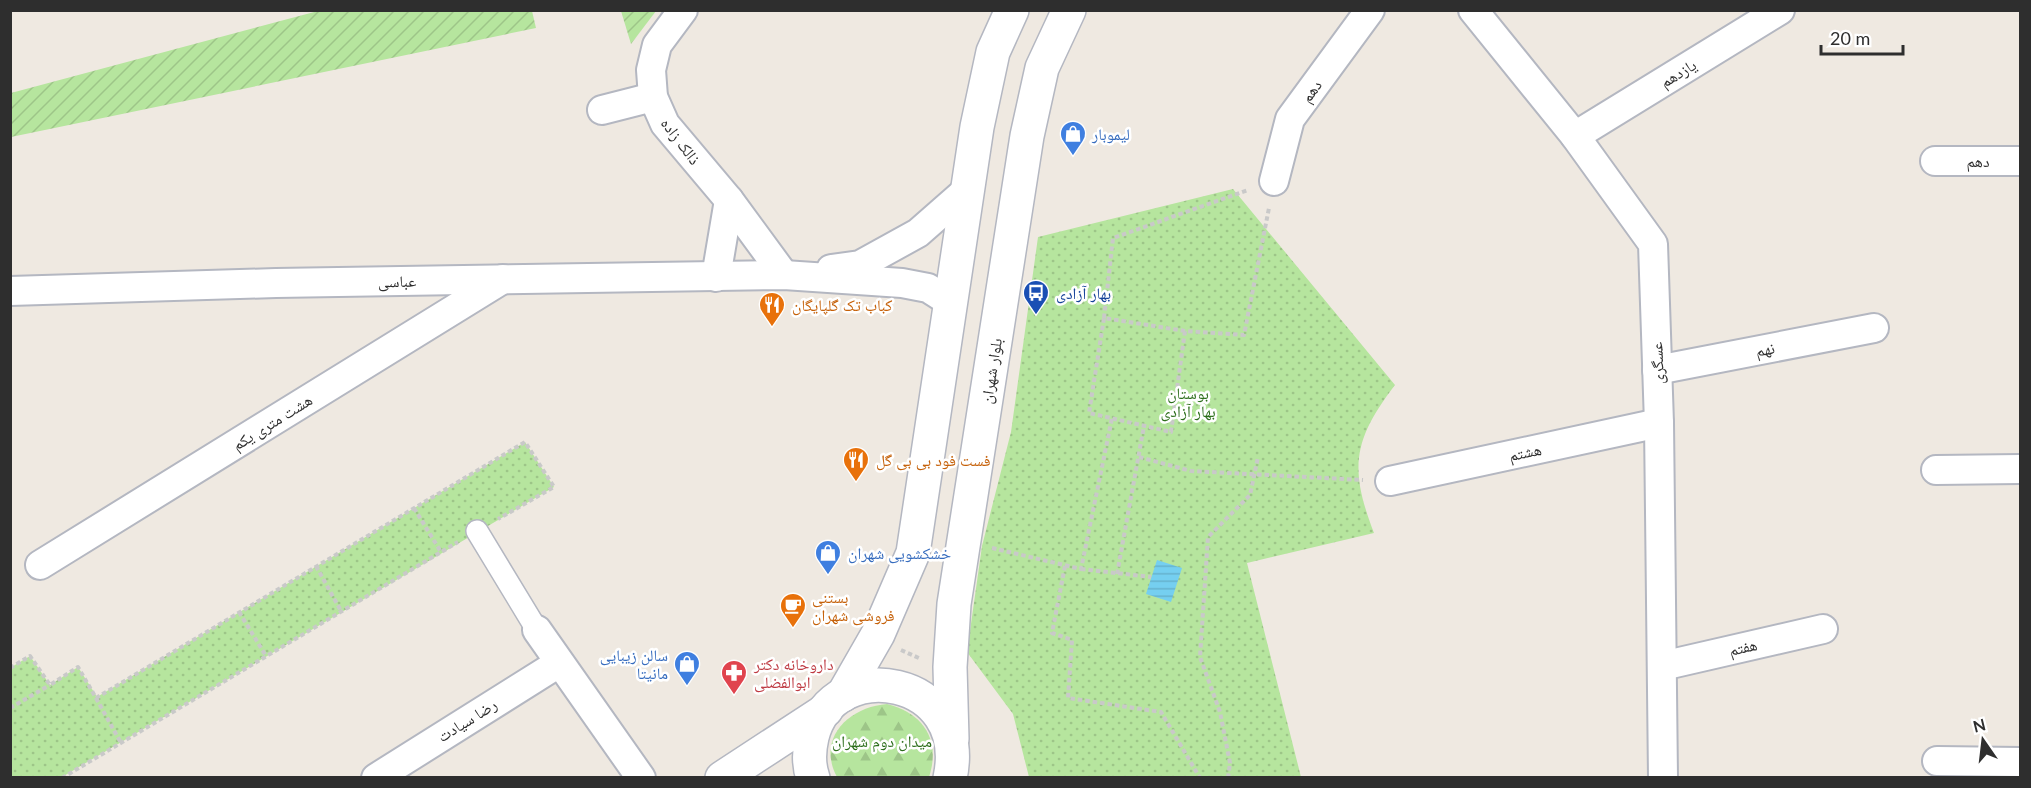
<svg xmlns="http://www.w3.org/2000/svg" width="2031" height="788" font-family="Lato,'Noto Naskh Arabic',sans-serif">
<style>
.forest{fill:url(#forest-firs)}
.park{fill:url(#park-dots)}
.garden{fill:url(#garden-furrows)}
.water{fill:url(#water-rules)}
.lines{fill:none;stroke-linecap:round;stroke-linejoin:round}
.pedestrian-casing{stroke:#b4b7c1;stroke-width:24}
.minor-casing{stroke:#b4b7c1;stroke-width:32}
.tertiary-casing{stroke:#b4b7c1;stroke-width:36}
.path{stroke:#c9c9c9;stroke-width:4;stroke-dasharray:4.5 3;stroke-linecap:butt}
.pedestrian{stroke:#fff;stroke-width:21}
.minor{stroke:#fff;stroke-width:28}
.tertiary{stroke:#fff;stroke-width:33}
.labels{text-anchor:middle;stroke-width:5;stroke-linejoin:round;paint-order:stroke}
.street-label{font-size:16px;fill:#2e2e2e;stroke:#fff}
.shop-label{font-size:16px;fill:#366cbe;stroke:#fff;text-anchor:start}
.transit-label{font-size:16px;fill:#164399;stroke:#fff;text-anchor:start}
.food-label{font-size:16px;fill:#c56008;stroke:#fff;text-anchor:start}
.park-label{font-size:16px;fill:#2c6e1b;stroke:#fff}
.health-label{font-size:16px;fill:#be3a42;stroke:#fff;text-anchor:start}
</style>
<defs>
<pattern id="forest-firs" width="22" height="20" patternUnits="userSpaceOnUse" patternTransform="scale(1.5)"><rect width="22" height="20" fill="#b6e59e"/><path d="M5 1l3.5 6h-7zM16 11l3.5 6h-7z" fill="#9dc588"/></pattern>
<pattern id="park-dots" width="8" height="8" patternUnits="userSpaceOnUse" patternTransform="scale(1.5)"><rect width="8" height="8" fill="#b6e59e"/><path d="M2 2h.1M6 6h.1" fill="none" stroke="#9dc588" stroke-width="1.8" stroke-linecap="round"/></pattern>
<pattern id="garden-furrows" width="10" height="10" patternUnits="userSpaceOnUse" patternTransform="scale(1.5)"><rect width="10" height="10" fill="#b6e59e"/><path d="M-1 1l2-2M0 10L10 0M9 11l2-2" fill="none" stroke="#9dc588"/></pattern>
<pattern id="water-rules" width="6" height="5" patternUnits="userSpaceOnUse" patternTransform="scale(1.5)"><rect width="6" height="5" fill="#75cff0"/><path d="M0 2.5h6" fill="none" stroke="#66b2ce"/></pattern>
</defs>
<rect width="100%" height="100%" fill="#efe9e1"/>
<!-- forest -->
<path class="forest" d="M887 704C924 713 941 741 929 777H837C816 738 849 707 887 704Z"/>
<!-- park -->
<g class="park">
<path d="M1233 189 1395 385C1353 440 1349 468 1374 533L1247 563 1301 777H1029L1013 714 967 652 982 546 1011 432 1038 237Z"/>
<polygon points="525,442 554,487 62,777 11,777 10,668 30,656 50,685 78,667 97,697"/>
</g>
<!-- garden -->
<g class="garden">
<polygon points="318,11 532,11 536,28 11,137 11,93"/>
<polygon points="621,11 656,11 631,44"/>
</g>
<!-- water -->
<polygon class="water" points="1157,560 1182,568 1171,602 1146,594"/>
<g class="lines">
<defs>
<polyline id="pedestrian" points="477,531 537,630"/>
<g id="minor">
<polyline points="683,10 657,45 651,70 653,97 665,124 729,200 784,275"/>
<polyline points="1473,10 1575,136 1653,244 1659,423 1663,778"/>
<polyline points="602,110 653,97"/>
<polyline points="1575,136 1780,10"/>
<polyline points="1935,161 2020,161"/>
<polyline points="1274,181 1290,119 1370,10"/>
<polyline points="831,269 860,265 918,233 967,190"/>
<polyline points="716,277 729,200"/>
<polyline points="10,291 276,283 784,275 902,283 928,288 950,302"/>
<polyline points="1657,370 1874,328"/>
<polyline points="1936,470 2020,469"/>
<polyline points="1390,481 1659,423"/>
<polyline points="40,565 503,279"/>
<polyline points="537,630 641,778"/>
<polyline points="1662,666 1823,629"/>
<polyline points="1937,761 2020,762"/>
<polyline points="376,778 559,663"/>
</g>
<g id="tertiary">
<polyline points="843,695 878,634 913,553 977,127 993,52 1012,10"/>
<polyline points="952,739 950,667 954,604 1027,136 1042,68 1069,10"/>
<polyline points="722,778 826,710"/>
<path d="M813 778C808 764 809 750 812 737 833 652 972 676 950 778"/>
</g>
</defs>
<!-- pedestrian casing -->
<use href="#pedestrian" class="pedestrian-casing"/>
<!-- minor casing -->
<use href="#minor" class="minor-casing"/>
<!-- tertiary casing -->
<use href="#tertiary" class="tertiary-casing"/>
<!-- path -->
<g class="path">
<polyline points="1104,318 1113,238 1248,190"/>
<polyline points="1185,331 1171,432 1089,413 1104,318 1185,331 1244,335 1269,208"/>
<polyline points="1139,457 1191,471 1363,480"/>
<polyline points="414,508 441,552"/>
<polyline points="992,548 1081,569 1112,418"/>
<polyline points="316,566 341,611"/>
<polyline points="1065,566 1052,633 1072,640 1068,698 1161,712 1200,778"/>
<polyline points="1081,569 1151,577"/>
<polyline points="1117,574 1144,426"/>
<polyline points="239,612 266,656"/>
<polyline points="901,650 921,659"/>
<polyline points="10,668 30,656 50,685 78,667 96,698 525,442 554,487 498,519"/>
<polyline points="96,698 121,743"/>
<polyline points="10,708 50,685"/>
<polyline points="62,778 458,542"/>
<polyline points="1228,778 1230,763 1220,712 1200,657 1208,537 1250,495 1258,457"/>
</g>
<!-- pedestrian -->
<use href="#pedestrian" class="pedestrian"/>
<!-- minor -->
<use href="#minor" class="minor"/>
<!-- tertiary -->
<use href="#tertiary" class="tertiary"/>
</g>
<!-- icons -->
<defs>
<symbol id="shop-pin" viewBox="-11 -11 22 30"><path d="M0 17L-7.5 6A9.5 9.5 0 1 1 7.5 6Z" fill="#3f7fe0" stroke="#fff"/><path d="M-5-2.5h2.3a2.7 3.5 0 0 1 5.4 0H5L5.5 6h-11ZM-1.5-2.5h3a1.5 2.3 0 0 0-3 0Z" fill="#fff"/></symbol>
<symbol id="bus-pin" viewBox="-11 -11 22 30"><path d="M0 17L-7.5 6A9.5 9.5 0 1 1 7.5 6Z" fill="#1a4fb4" stroke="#fff"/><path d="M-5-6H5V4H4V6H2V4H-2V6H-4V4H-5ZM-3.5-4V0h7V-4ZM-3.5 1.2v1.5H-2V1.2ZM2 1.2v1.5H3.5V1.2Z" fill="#fff"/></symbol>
<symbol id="restaurant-pin" viewBox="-11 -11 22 30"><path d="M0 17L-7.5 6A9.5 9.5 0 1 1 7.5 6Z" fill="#e8710a" stroke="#fff"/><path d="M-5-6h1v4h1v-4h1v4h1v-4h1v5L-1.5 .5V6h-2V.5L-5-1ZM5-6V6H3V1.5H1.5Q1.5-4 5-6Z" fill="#fff"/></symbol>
<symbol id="cafe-pin" viewBox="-11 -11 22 30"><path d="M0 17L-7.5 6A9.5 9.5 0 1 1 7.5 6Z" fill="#e8710a" stroke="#fff"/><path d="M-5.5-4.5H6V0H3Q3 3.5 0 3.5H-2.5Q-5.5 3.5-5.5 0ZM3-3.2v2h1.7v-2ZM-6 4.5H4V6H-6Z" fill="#fff"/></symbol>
<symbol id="pharmacy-pin" viewBox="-11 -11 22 30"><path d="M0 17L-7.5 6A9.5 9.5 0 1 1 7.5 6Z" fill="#e0444e" stroke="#fff"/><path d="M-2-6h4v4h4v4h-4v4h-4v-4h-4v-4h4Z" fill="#fff"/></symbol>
</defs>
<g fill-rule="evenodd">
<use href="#shop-pin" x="1058" y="119" width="30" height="40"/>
<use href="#bus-pin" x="1021" y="278" width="30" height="40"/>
<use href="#restaurant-pin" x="757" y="290" width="30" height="40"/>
<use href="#restaurant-pin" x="841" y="445" width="30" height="40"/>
<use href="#shop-pin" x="813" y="538" width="30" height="40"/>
<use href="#cafe-pin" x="778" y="591" width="30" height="40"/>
<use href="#shop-pin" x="672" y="649" width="30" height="40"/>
<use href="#pharmacy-pin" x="719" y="658" width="30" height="40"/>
</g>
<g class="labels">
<!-- street labels -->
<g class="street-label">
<text transform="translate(1678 73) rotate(-31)" y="6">یازدهم</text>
<text transform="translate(1311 91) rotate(-54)" y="6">دهم</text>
<text transform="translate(681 141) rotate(53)" y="6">ذالک زاده</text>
<text x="1978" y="167">دهم</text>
<text transform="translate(397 281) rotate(-1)" y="6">عباسی</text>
<text transform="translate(1765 349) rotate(-11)" y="6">نهم</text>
<text transform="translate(1657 363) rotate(-92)" y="6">عسگری</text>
<text transform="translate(991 371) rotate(-81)" y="6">بلوار شهران</text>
<text transform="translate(272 422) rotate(-32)" y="6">هشت متری یکم</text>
<text transform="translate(1525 452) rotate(-12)" y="6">هشتم</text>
<text transform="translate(1743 647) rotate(-13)" y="6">هفتم</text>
<text transform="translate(467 720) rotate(-32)" y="6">رضا سیادت</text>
</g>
<!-- shop labels -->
<g class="shop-label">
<text x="1092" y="140">لیموبار</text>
<text x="848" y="559">خشکشویی شهران</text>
<text x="668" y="661" text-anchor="end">سالن زیبایی<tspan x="668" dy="18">مانیتا</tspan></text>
</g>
<!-- transit labels -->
<g class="transit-label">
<text x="1056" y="299">بهار آزادی</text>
</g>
<!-- food labels -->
<g class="food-label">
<text x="792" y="311">کباب تک گلپایگان</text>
<text x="876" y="466">فست فود بی بی گل</text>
<text x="812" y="603">بستنی<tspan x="812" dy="18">فروشی شهران</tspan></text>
</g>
<!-- park labels -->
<g class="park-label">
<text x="1188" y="399">بوستان<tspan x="1188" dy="18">بهار آزادی</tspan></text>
<text x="882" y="747">میدان دوم شهران</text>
</g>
<!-- health labels -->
<g class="health-label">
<text x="754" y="670">داروخانه دکتر<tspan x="754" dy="18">ابوالفضلی</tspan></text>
</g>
</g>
<!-- border -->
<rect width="2031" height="788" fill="none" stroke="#2e2e2e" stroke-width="24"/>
<!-- north arrow -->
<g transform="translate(1983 740) rotate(346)" stroke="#ffffff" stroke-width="4.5" paint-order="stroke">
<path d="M0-4.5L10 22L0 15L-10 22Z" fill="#2e2e2e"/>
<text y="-9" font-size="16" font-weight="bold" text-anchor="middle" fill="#2e2e2e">N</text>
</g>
<!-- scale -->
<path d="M1821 45v9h82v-9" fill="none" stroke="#2e2e2e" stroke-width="3"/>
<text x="1830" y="45" font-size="18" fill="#2e2e2e" stroke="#ffffff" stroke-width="4.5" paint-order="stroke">20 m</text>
</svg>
